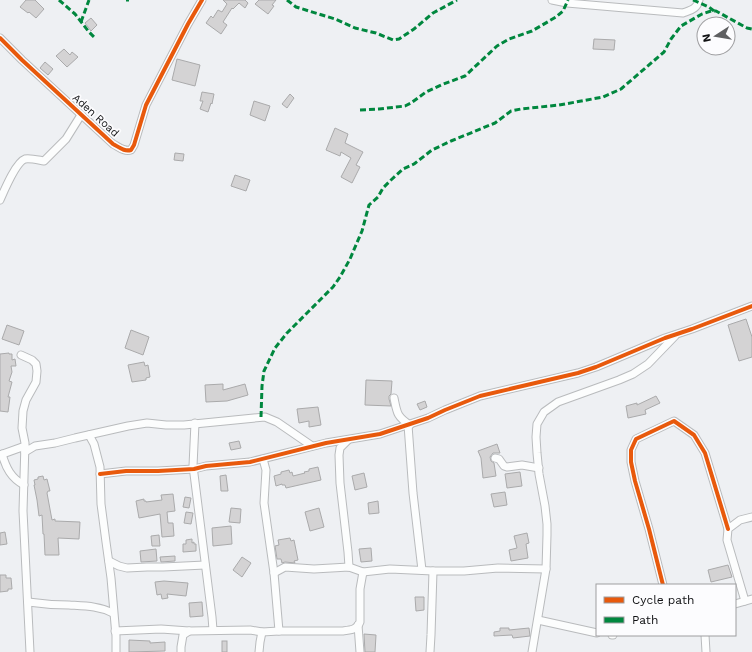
<svg xmlns="http://www.w3.org/2000/svg" width="752" height="652" font-family="'Work Sans',sans-serif">
<style>
.building{fill:#d4d3d4;stroke:#aaaaab}
.lines{fill:none;stroke-linecap:round;stroke-linejoin:round}
.minor-casing{stroke:#b9bbbd;stroke-width:9}
.minor{stroke:#fcfdfd;stroke-width:7}
.quiet{stroke:#00873e;stroke-width:3;stroke-dasharray:6 3;stroke-linecap:butt}
.cycleway-casing{stroke:#fcfcfe;stroke-width:6}
.cycleway{stroke:#e8590c;stroke-width:4}
.labels{text-anchor:middle;stroke-width:3.5;stroke-linejoin:round;paint-order:stroke}
.street-label{font-size:11px;fill:#101113;stroke:#fcfcfe}
</style>
<rect width="100%" height="100%" fill="#eef0f3"/>
<!-- building -->
<g class="building">
<polygon points="26,0 35,0 44,9 36,18 29,12 28,13 20,7"/>
<polygon points="223,0 245,0 248,3 245,8 239,3 233,9 232,8 223,22 227,25 221,34 206,23 211,16 213,18 218,10 222,12 227,4"/>
<polygon points="259,0 276,0 272,5 274,6 268,14 255,4"/>
<polygon points="91,18 97,25 91,31 85,23"/>
<polygon points="594,39 615,40 614,50 593,49"/>
<polygon points="64,49 70,55 72,52 78,57 67,67 56,56"/>
<polygon points="177,59 200,65 195,86 172,80"/>
<polygon points="45,62 53,69 48,75 40,68"/>
<polygon points="202,92 214,94 212,104 211,103 208,112 200,109 203,101 200,101"/>
<polygon points="290,94 294,98 287,108 282,104"/>
<polygon points="254,101 270,106 265,121 250,115"/>
<polygon points="335,128 348,134 345,143 363,152 356,165 360,167 352,183 341,177 351,158 341,152 340,156 326,150"/>
<polygon points="175,153 184,154 183,161 174,160"/>
<polygon points="235,175 250,180 246,191 231,186"/>
<polygon points="746,319 752,337 752,357 739,361 728,325"/>
<polygon points="7,325 24,331 19,345 2,339"/>
<polygon points="131,330 149,337 143,355 125,348"/>
<polygon points="9,353 9,354 12,354 12,360 15,359 16,366 11,366 12,372 9,381 12,382 8,397 10,397 8,412 0,411 0,354"/>
<polygon points="144,362 145,366 148,365 150,377 146,378 146,380 132,382 128,365"/>
<polygon points="366,380 392,381 391,394 389,396 389,399 391,406 365,405"/>
<polygon points="223,384 223,390 245,384 248,395 227,401 206,402 205,385"/>
<polygon points="656,396 660,403 645,410 646,414 628,418 626,406 637,403 637,405"/>
<polygon points="425,401 427,407 420,410 417,404"/>
<polygon points="318,407 321,425 309,427 309,421 299,423 297,409"/>
<polygon points="239,441 241,448 231,450 229,443"/>
<polygon points="497,444 500,453 493,453 490,457 491,461 494,463 496,476 483,478 481,458 478,451"/>
<polygon points="318,467 321,480 286,488 285,485 282,485 282,484 276,486 274,476 281,474 281,472 289,470 290,473 292,472 293,476 305,473 304,472 309,471 309,469"/>
<polygon points="520,472 522,486 507,488 505,474"/>
<polygon points="364,473 367,487 355,490 352,476"/>
<polygon points="226,475 228,491 221,491 220,476"/>
<polygon points="43,476 44,480 47,479 50,491 48,491 47,493 52,520 55,519 55,521 80,522 79,539 58,538 59,555 45,555 44,534 43,534 42,515 39,516 37,500 34,485 35,485 34,480 38,479 38,477"/>
<polygon points="505,492 507,505 494,507 491,494"/>
<polygon points="173,494 175,511 167,512 168,523 173,523 174,536 162,537 160,514 139,518 136,501 144,499 144,501 146,501 146,502 162,500 161,495"/>
<polygon points="185,497 191,498 189,508 183,507"/>
<polygon points="378,501 379,513 369,514 368,503"/>
<polygon points="231,508 241,509 240,523 229,522"/>
<polygon points="319,508 324,527 310,531 305,512"/>
<polygon points="186,512 193,513 191,524 184,523"/>
<polygon points="231,526 232,544 213,546 212,528"/>
<polygon points="5,532 7,544 0,545 0,533"/>
<polygon points="527,533 529,543 526,544 528,558 511,561 509,550 517,548 514,536"/>
<polygon points="159,535 160,546 152,546 151,536"/>
<polygon points="290,538 291,541 294,540 298,560 294,561 295,563 285,562 282,563 281,559 277,559 275,546 279,545 278,540"/>
<polygon points="192,539 192,543 194,542 194,544 196,544 196,551 183,552 183,544 186,544 186,540"/>
<polygon points="371,548 372,561 361,562 359,549"/>
<polygon points="156,549 157,561 141,562 140,551"/>
<polygon points="175,556 175,561 161,562 160,557"/>
<polygon points="242,557 251,563 242,577 233,570"/>
<polygon points="728,565 732,577 711,582 708,570"/>
<polygon points="0,575 6,575 6,578 11,578 12,589 8,589 8,591 0,592"/>
<polygon points="164,581 188,583 186,596 167,594 168,598 162,599 161,594 157,595 155,582"/>
<polygon points="415,597 424,597 424,610 416,611"/>
<polygon points="202,602 203,616 190,617 189,603"/>
<polygon points="500,628 509,628 509,630 529,628 530,636 513,638 512,635 494,636 494,632 500,631"/>
<polygon points="364,634 376,635 375,652 365,652"/>
<polygon points="129,640 150,641 150,643 165,642 165,651 129,652"/>
<rect x="222" y="641" width="5" height="11"/>
</g>
<g class="lines">
<defs>
<g id="minor">
<path d="M552 0 567 3 683 13C691 10 697 9 699 0"/>
<path d="M0 38 22 60 113 144C119 147 124 152 131 150L134 145 146 105 188 24 202 0"/>
<path d="M0 200C4 191 16 162 25 159 30 158 38 160 44 161L66 139 81 115"/>
<polyline points="21,355 32,360 36,364 37,371 36,382 26,400 23,411 22,428 25,443 23,511 30,652"/>
<path d="M394 398C397 413 397 417 410 425"/>
<polyline points="195,423 193,466 212,617 213,630"/>
<polyline points="408,425 413,493 422,570"/>
<polyline points="89,435 94,444 100,467 101,504 106,542 111,578 116,636 116,652"/>
<polyline points="348,440 340,448 339,455 340,483 348,552 349,567"/>
<polyline points="25,452 35,446 55,443 75,438 128,426 147,423 166,425 184,425 265,417 277,422 312,446"/>
<path d="M2 454C6 468 11 478 24 485"/>
<polyline points="0,455 25,446"/>
<polyline points="495,458 499,459 504,466 507,467 522,465 539,468"/>
<polyline points="263,459 266,470 264,503 274,573 279,631"/>
<polyline points="100,474 126,471 158,471 194,469 206,466 250,462 326,443 380,434 428,418 445,410 480,396 578,373 596,367 665,338 692,329 752,306"/>
<polyline points="109,561 119,566 127,568 147,567 163,567 205,565"/>
<polyline points="274,573 285,567 314,569 349,567 363,572 390,569 433,571 464,571 498,568 546,569"/>
<polyline points="663,585 649,529 635,481 631,462 631,450 636,439 674,421 694,435 705,453 728,529"/>
<polyline points="745,601 727,540 728,529 740,520 752,517"/>
<path d="M28 602C42 604 55 605 69 605 85 606 99 606 113 613"/>
<polyline points="735,604 752,599"/>
<polyline points="538,620 597,633"/>
<polyline points="358,625 360,652"/>
<path d="M115 631 161 629 189 631 250 630 262 632 279 631H342C350 630 357 630 360 622V589L363 572"/>
<polyline points="612,635 613,635"/>
<polyline points="705,635 706,652"/>
<polyline points="181,652 181,647 183,635 189,631"/>
<polyline points="259,652 260,642 262,632"/>
<polyline points="430,652 431,635 433,571"/>
<polyline points="532,652 546,569 547,535 547,524 545,506 539,474 537,453 536,437 537,424 544,412 558,402 619,380 633,374 648,364 675,336"/>
</g>
</defs>
<!-- minor casing -->
<use href="#minor" class="minor-casing"/>
<!-- minor -->
<use href="#minor" class="minor"/>
<!-- quiet -->
<g class="quiet">
<polyline points="59,0 75,14 89,32 96,39"/>
<polyline points="126,0 129,0"/>
<polyline points="287,0 296,7 335,19 355,28 376,33 393,40 399,39 414,29 433,13 457,0"/>
<polyline points="693,0 709,7 714,11"/>
<polyline points="81,22 89,0"/>
<polyline points="360,110 379,109 405,106 411,103 426,92 441,85 465,76 497,46 509,39 532,31 556,17 563,11 568,0"/>
<polyline points="261,417 262,386 264,371 275,348 287,333 333,287 340,277 350,259 362,231 369,205 378,197 383,188 391,180 403,169 414,164 432,150 451,141 495,123 511,111 521,109 559,105 576,102 603,97 621,89 664,52 671,39 681,26 702,14 711,11 716,11 747,28 752,29"/>
</g>
<defs>
<g id="cycleway">
<path d="M0 38 22 60 113 144C119 147 124 152 131 150L134 145 146 105 188 24 202 0"/>
<polyline points="100,474 126,471 158,471 194,469 206,466 250,462 326,443 380,434 428,418 445,410 480,396 578,373 596,367 665,338 692,329 752,306"/>
<polyline points="663,585 649,529 635,481 631,462 631,450 636,439 674,421 694,435 705,453 728,529"/>
</g>
</defs>
<!-- cycleway casing -->
<use href="#cycleway" class="cycleway-casing"/>
<!-- cycleway -->
<use href="#cycleway" class="cycleway"/>
</g>
<g class="labels">
<!-- street labels -->
<g class="street-label">
<text transform="translate(96 115) rotate(42)" y="4">Aden Road</text>
</g>
</g>
<!-- legend -->
<rect x="596" y="584" width="140" height="52" fill="#fcfcfe" stroke="#9e9ea0"/>
<rect x="604" y="597" width="20" height="6" fill="#e8590c" stroke="#9e9ea0"/>
<text x="632" y="604" font-size="12" fill="#101113">Cycle path</text>
<rect x="604" y="617" width="20" height="6" fill="#00873e" stroke="#9e9ea0"/>
<text x="632" y="624" font-size="12" fill="#101113">Path</text>
<!-- north arrow -->
<g transform="translate(716 36) rotate(258)"><circle r="19" fill="#fcfcfe" stroke="#9e9ea0"/>
<path d="M0-3L7 15L0 10L-7 15Z" fill="#5e5f61"/>
<text y="-6" font-size="11" font-weight="bold" text-anchor="middle" fill="#101113">N</text>
</g>
</svg>
